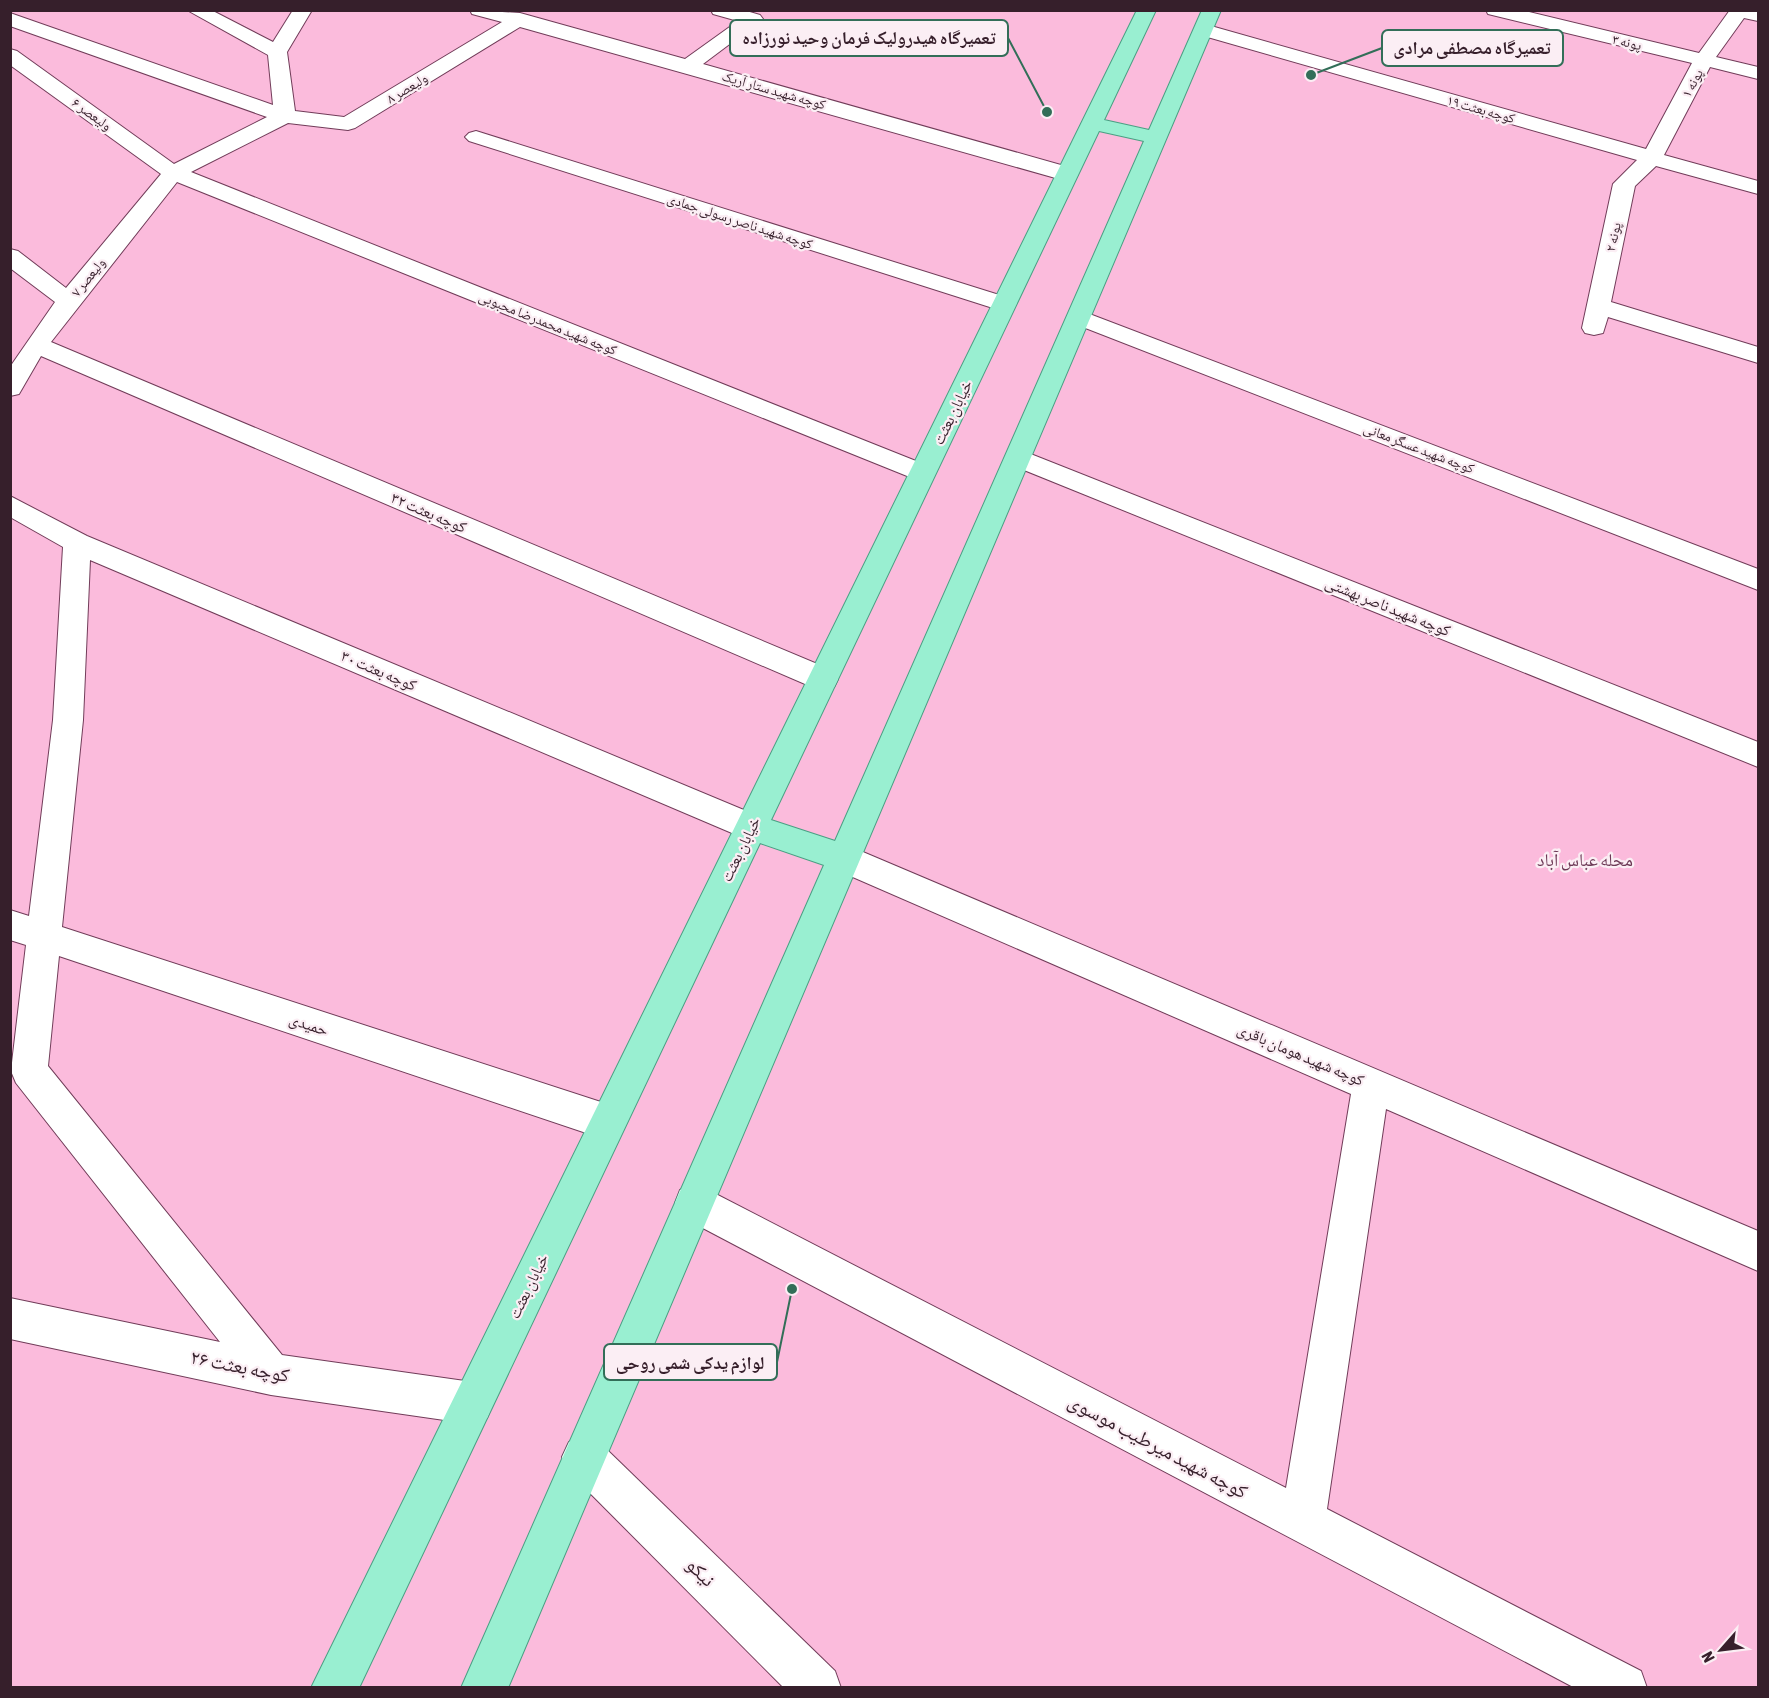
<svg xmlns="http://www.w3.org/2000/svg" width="1769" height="1698" font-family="'Asap Condensed','Noto Naskh Arabic',sans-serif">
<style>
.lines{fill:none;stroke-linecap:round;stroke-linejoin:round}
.minor-casing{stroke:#713c59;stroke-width:2}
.major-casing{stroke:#4a9f83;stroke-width:2}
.minor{fill:#fff;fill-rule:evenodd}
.major{fill:#99efd1;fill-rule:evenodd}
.labels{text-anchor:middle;stroke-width:4.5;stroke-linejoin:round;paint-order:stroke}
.far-street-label{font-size:14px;fill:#361f2b;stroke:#fbeef4}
.street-label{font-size:16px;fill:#361f2b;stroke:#fbeef4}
.neighbourhood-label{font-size:18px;fill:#6d3956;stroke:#fbeef4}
.near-street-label{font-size:20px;fill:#361f2b;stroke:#fbeef4}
.leader{fill:none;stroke:#326e58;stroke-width:2}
.callout-dot{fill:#326e58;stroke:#fbeef4;stroke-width:2}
.callout{fill:#fbeef4;stroke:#326e58;stroke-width:2}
.callout-label{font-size:18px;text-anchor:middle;font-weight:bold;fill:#361f2b}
</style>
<rect width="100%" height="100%" fill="#fbbbdc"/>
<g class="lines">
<defs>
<g id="minor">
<polygon points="187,10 211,10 273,42 293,10 312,10 287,52 295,111 344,117 502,22 472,14 470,10 520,13 685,59 738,21 713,14 711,10 743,10 760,15 763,19 703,64 1075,169 1078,174 1075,179 1059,179 520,27 355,128 348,130 288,123 191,172 931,467 935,473 931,479 922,482 177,182 51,342 834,671 838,679 834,687 823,690 812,687 41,356 19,394 10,396 10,367 55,302 10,268 10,249 18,251 66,288 161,174 10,65 10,49 17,51 174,164 267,117 10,26 10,13 273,105 268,55"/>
<polygon points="1486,10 1521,10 1699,53 1730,10 1758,10 1758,21 1744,18 1716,57 1758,67 1758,79 1710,67 1664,155 1758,181 1758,194 1656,166 1635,186 1611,302 1758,347 1758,363 1608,317 1603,333 1594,335 1585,333 1582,328 1613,184 1637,160 1197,34 1194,30 1197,26 1211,26 1646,149 1692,63 1488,14"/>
<polygon points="476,131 1012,299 1016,304 1012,309 996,309 469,141 465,137 469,133"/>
<polygon points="1079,310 1758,569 1758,590 1070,322 1067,317 1070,312"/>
<polygon points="1018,449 1758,742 1758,767 1009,464 1005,458 1009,452"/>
<polygon points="10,496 87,536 763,818 767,827 763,836 751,840 739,836 90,560 83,720 62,927 607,1104 620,1109 626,1122 620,1135 607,1140 59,956 48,1066 282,1355 472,1382 487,1388 493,1403 487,1418 472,1424 271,1395 10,1339 10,1298 220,1342 16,1083 11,1071 26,945 10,940 10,910 29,916 53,720 63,547 10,517"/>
<polygon points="844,844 1758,1231 1758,1271 1386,1109 1327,1509 1641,1671 1647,1688 1575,1688 680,1216 675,1203 680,1190 694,1184 708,1190 1286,1488 1351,1094 832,868 827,858 832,848"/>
<polygon points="584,1435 599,1442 835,1671 841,1688 784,1688 569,1472 562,1457 569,1442"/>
</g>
<path id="major" d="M1137 10H1156L1104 120 1149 130 1202 10H1221L508 1688H461L824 865 760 843 359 1688H311ZM1099 131 1144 141 835 841 771 820Z"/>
</defs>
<!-- minor casing -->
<use href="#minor" class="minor-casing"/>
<!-- major casing -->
<use href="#major" class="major-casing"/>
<!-- minor -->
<use href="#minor" class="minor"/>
<!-- major -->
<use href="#major" class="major"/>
</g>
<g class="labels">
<!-- far-street labels -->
<g class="far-street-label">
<text transform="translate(1627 42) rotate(13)" y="5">پونه ۳</text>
<text transform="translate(1692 83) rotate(-62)" y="5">پونه ۱</text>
<text transform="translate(407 88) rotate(-31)" y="5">ولیعصر ۸</text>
<text transform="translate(774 90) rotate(16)" y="5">کوچه شهید ستار آریک</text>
<text transform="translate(1481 109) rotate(16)" y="5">کوچه بعثت ۱۹</text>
<text transform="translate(92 114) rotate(36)" y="5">ولیعصر ۶</text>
<text transform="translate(740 221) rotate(18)" y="5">کوچه شهید ناصر رسولی جمادی</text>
<text transform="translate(1613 237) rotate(-78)" y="5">پونه ۲</text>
<text transform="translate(88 277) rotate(-51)" y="5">ولیعصر ۷</text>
<text transform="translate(548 323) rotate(22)" y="5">کوچه شهید محمدرضا محبوبی</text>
<text transform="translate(1419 448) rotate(21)" y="5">کوچه شهید عسگر معانی</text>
</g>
<!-- street labels -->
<g class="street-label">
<text transform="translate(952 412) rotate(-64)" y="6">خیابان بعثت</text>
<text transform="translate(429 512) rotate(23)" y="6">کوچه بعثت ۳۲</text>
<text transform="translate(1388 606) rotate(22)" y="6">کوچه شهید ناصر بهشتی</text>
<text transform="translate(379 670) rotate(23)" y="6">کوچه بعثت ۳۰</text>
<text transform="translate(740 849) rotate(-64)" y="6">خیابان بعثت</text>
<text transform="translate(309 1024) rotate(18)" y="6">حمیدی</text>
<text transform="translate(1301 1054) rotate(23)" y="6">کوچه شهید هومان باقری</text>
<text transform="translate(528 1286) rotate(-64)" y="6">خیابان بعثت</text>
</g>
<!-- neighbourhood labels -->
<g class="neighbourhood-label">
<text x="1585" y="866">محله عباس آباد</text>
</g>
<!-- near-street labels -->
<g class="near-street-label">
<text transform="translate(240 1366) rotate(11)" y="7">کوچه بعثت ۲۶</text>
<text transform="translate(1158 1446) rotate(28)" y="7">کوچه شهید میرطیب موسوی</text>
<text transform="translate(701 1572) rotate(45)" y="7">نیکو</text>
</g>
</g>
<!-- callouts -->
<path class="leader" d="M1047 112L1008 38M1311 75L1382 48M792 1289L777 1362"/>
<g class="callout-dot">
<circle cx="1047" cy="112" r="6"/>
<circle cx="1311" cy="75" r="6"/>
<circle cx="792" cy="1289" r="6"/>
</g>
<g class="callout">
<rect x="730" y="20" width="278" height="36" rx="6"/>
<rect x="1382" y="30" width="181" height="36" rx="6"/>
<rect x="604" y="1344" width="173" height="36" rx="6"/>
</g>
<g class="callout-label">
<text x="869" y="44">تعمیرگاه هیدرولیک فرمان وحید نورزاده</text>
<text x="1472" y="54">تعمیرگاه مصطفی مرادی</text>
<text x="690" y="1369">لوازم یدکی شمی روحی</text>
</g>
<!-- border -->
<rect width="1769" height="1698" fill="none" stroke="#361f2b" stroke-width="24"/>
<!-- north arrow -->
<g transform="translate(1721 1650) rotate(242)" stroke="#fbeef4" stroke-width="4.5" paint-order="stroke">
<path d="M0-4.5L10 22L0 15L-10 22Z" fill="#361f2b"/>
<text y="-9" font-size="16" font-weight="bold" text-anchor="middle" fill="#361f2b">N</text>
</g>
</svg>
